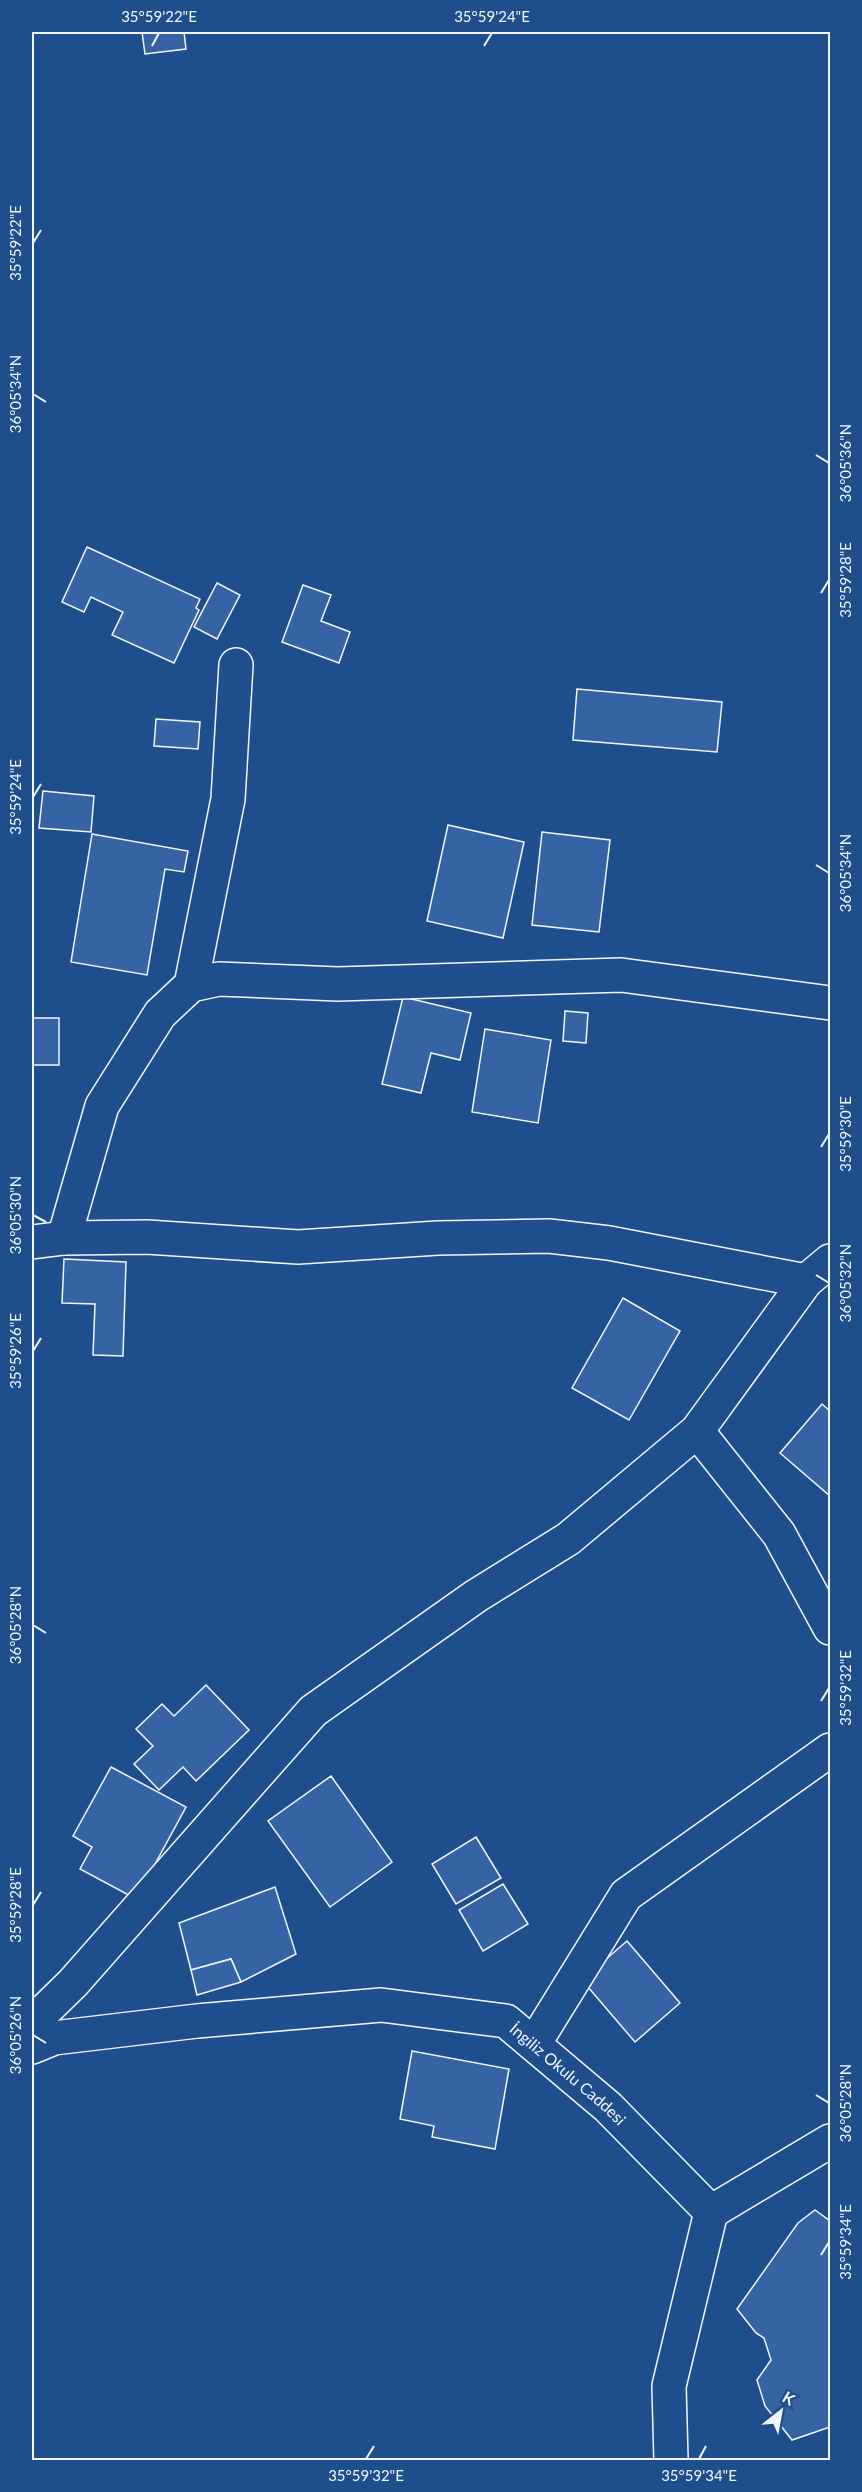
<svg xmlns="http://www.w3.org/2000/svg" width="862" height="2492" font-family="Lato,sans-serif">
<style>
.building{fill:#3563a3;stroke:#f2f6ff;stroke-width:1.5}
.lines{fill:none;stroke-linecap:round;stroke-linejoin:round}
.minor-casing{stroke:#f2f6ff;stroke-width:36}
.minor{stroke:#1f4e8c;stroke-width:33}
.ticks{fill:none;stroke:#f2f6ff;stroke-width:2}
.labels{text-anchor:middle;stroke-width:4.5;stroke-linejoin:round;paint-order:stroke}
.street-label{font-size:16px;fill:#f2f6ff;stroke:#1f4e8c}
.neatline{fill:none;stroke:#f2f6ff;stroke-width:2}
.ticks-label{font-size:15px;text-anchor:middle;fill:#f2f6ff}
</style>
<rect width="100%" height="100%" fill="#1f4e8c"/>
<!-- building -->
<g class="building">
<polygon points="142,32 184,32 186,49 145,54"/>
<polygon points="87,547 200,599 196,608 199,610 174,663 112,635 123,612 91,597 84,612 62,602"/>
<polygon points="217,583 240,595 217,639 194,627"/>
<polygon points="303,585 331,595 321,621 350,632 339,663 282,642"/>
<polygon points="577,689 722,702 717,752 573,740"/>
<polygon points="156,719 200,722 198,749 154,746"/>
<polygon points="43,791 94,796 91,832 39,828"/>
<polygon points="448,825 524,842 503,938 427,921"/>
<polygon points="542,832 610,840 599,932 532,925"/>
<polygon points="92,834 188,851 184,872 165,869 147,975 71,962"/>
<polygon points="403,997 471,1013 460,1060 431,1053 421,1093 382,1084"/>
<polygon points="565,1011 588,1013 586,1043 563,1041"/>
<rect x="32" y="1018" width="27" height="47"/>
<polygon points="485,1029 551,1040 538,1123 472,1112"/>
<polygon points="64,1259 126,1262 123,1356 93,1355 95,1304 62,1303"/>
<polygon points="623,1298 680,1331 629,1420 572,1388"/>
<polygon points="822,1404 830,1411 830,1496 780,1453"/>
<polygon points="206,1685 249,1730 196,1781 183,1767 159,1790 134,1764 153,1746 136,1729 162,1704 174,1716"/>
<polygon points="111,1767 186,1807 136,1899 80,1869 92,1847 73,1836"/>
<polygon points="331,1776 392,1862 330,1907 268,1821"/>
<polygon points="476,1837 501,1878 456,1904 432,1864"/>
<polygon points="503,1884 528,1924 483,1951 459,1910"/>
<polygon points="275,1887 296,1954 241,1982 231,1959 191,1970 179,1923"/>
<polygon points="627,1941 680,2003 635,2042 582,1980"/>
<polygon points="231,1959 241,1982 197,1995 191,1970"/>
<polygon points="412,2051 509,2069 495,2149 432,2137 434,2126 400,2119"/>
<polygon points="815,2210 830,2221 830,2427 792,2440 765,2406 757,2380 771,2360 764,2338 756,2333 737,2309 798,2223"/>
</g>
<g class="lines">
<defs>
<g id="minor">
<polyline points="191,985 228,799 236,665"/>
<polyline points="64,1238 102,1106 160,1014 191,985 219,979 338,984 621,975 830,1003"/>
<polyline points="32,1242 64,1238 147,1237 298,1247 438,1238 549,1236 609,1243 806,1281"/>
<polyline points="697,1431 779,1534 830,1628"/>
<polyline points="32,2023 73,1983 313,1711 476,1596 568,1539 697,1431 806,1281 830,1261"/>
<polyline points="534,2044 626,1895 830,1750"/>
<path id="s1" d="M32 2047 54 2038 197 2021 381 2005 506 2021 608 2107 711 2212 669 2386 671 2460"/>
<polyline points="711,2212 830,2141"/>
</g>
</defs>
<!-- minor casing -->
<use href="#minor" class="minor-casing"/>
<!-- minor -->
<use href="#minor" class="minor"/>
</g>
<!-- ticks -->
<path class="ticks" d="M152 46 159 33M484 46 492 33M33 243 41 230M33 394 46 402M816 455 829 463M821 593 829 580M33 797 41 784M816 865 829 873M821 1147 829 1134M33 1215 46 1222M816 1275 829 1283M33 1351 41 1338M33 1625 46 1633M821 1701 829 1688M33 1905 41 1892M33 2035 46 2043M816 2095 829 2103M821 2255 829 2242M366 2459 374 2446M699 2459 706 2446"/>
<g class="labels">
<!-- street labels -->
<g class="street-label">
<text dy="6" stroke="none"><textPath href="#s1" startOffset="560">İngiliz Okulu Caddesi</textPath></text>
</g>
</g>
<!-- border -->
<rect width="862" height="2492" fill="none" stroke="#1f4e8c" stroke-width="66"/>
<!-- north arrow -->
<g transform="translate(781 2411) rotate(31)" stroke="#1f4e8c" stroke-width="4.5" paint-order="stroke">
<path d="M0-4.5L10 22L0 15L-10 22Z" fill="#f2f6ff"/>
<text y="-9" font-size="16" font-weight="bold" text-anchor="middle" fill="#f2f6ff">K</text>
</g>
<rect x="33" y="33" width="796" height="2426" class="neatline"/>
<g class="ticks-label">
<text x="159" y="22">35°59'22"E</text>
<text x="492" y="22">35°59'24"E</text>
<text transform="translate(16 243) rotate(-90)" y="5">35°59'22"E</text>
<text transform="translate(16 394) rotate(-90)" y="5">36°05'34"N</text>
<text transform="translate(846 463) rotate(-90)" y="5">36°05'36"N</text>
<text transform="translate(846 580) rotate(-90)" y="5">35°59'28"E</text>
<text transform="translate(16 797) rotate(-90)" y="5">35°59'24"E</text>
<text transform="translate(846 873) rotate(-90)" y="5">36°05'34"N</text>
<text transform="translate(846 1134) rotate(-90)" y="5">35°59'30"E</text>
<text transform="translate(16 1215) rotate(-90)" y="5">36°05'30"N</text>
<text transform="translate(846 1283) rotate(-90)" y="5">36°05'32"N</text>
<text transform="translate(16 1351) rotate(-90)" y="5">35°59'26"E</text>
<text transform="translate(16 1625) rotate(-90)" y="5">36°05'28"N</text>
<text transform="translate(846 1688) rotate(-90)" y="5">35°59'32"E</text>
<text transform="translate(16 1905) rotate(-90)" y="5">35°59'28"E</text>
<text transform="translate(16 2035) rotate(-90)" y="5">36°05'26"N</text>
<text transform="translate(846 2103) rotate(-90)" y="5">36°05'28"N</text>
<text transform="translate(846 2242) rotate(-90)" y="5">35°59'34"E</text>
<text x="366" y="2481">35°59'32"E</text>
<text x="699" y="2481">35°59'34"E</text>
</g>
</svg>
